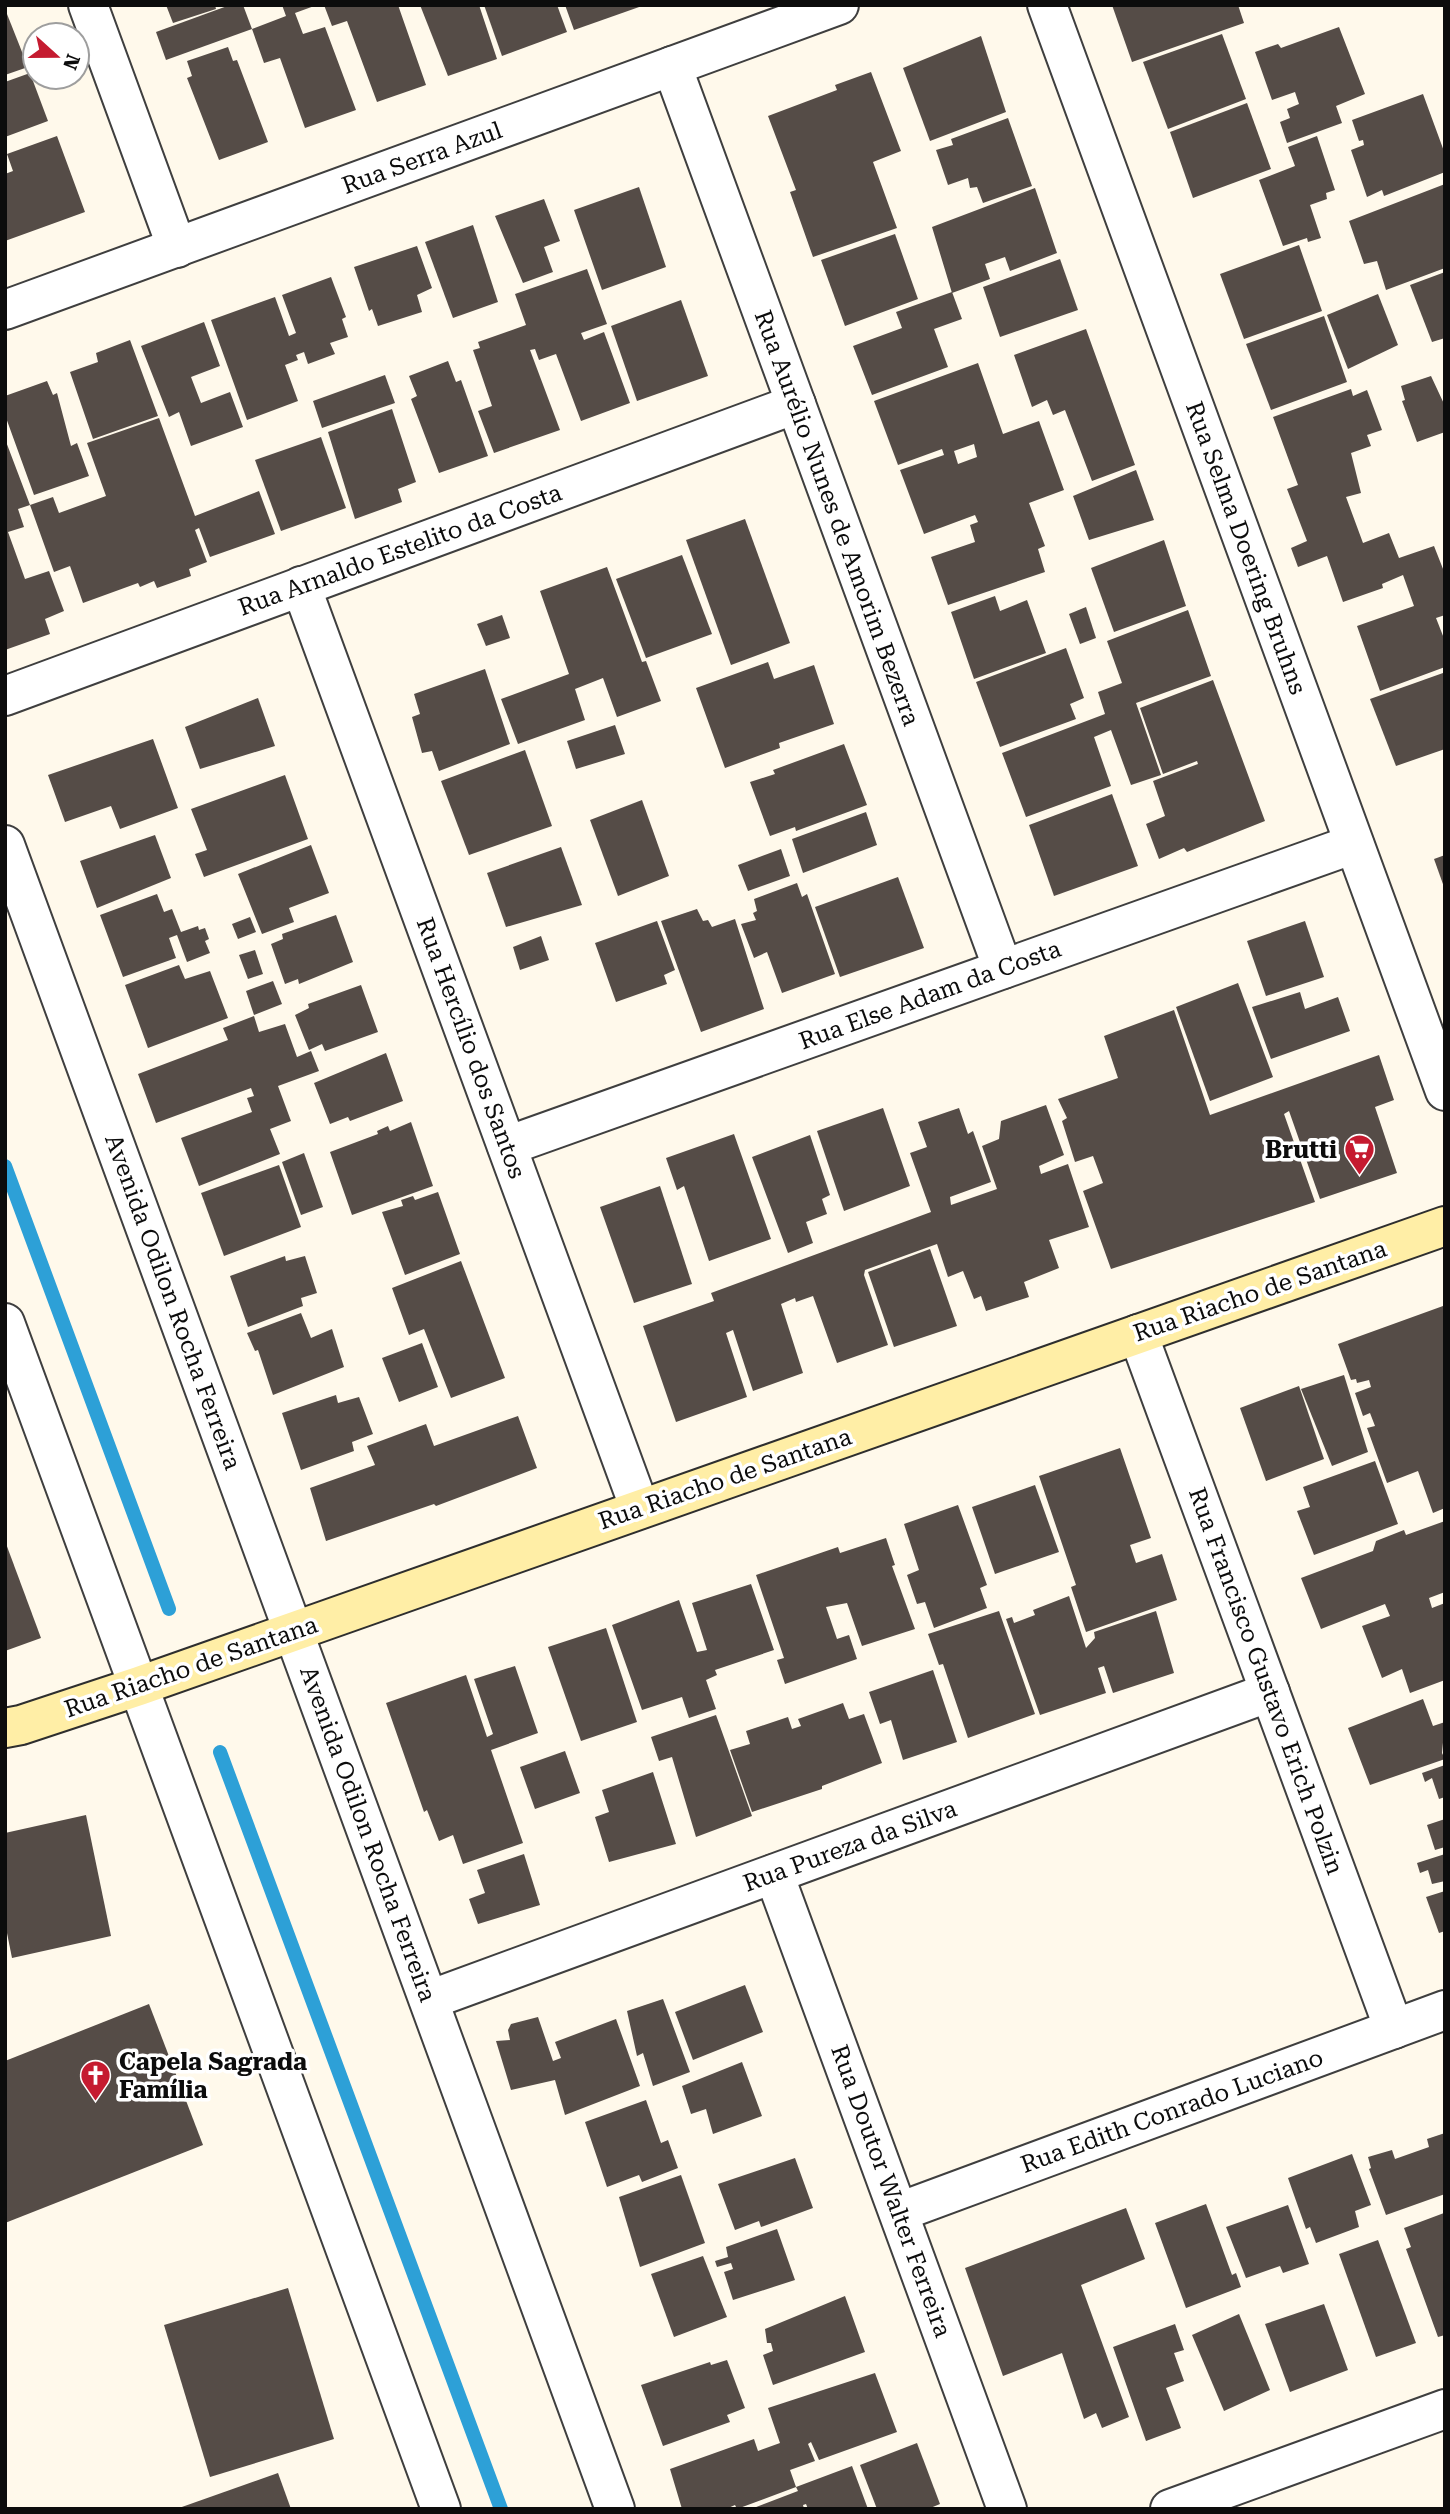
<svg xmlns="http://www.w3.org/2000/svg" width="1450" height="2514" font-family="'Roboto Serif',serif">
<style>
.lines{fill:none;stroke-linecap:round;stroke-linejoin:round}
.stream{stroke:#2da0d7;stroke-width:14}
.building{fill:#554c47;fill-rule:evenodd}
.street-casing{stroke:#3f3f3f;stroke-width:42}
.secondary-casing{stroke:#2e2e2e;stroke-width:42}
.street{stroke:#fff;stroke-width:38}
.secondary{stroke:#ffeea6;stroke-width:38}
.labels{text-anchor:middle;stroke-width:7;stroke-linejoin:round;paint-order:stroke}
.street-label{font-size:24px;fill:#0c0c0c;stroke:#fff}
.poi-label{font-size:24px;font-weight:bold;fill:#0c0c0c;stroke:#fff;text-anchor:end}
</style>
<rect width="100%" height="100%" fill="#fff9eb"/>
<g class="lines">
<!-- stream -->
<g class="stream">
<polyline points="5,1166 169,1609"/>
<polyline points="220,1752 501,2509"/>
</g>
</g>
<!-- building -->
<g class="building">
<polygon points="166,5 215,5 216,9 173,23"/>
<polygon points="230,5 243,5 252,29 166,60 156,32"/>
<polygon points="282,5 317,5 295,13 303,34 325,27 356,110 305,128 280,58 264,63 252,29 286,16"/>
<polygon points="324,5 398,5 426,85 377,102 347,21 332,26"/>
<polygon points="420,5 479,5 497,59 448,76"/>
<polygon points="484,5 557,5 567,32 502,56"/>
<polygon points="565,5 642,5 642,6 574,30"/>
<polygon points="1112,5 1238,5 1244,23 1132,62"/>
<polygon points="5,9 28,67 5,75"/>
<polygon points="1339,27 1365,94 1336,106 1342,123 1287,143 1280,122 1290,118 1287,109 1299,104 1295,92 1272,100 1255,52 1278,44 1281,48"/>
<polygon points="1222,34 1246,99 1168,129 1143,62"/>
<polygon points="981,36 1006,112 930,141 903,68"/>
<polygon points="228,47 233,61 237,60 268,142 219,160 187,78 192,76 187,61"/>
<polygon points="871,72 901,151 873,162 897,228 813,257 790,192 796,190 768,116 837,90 835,85"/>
<polygon points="30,73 48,121 5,137 5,82"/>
<polygon points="1423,94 1445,154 1445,172 1384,196 1382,190 1367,197 1351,150 1364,145 1363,140 1359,141 1352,120"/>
<polygon points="1247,103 1271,169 1193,198 1170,132"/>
<polygon points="1008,118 1032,186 983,203 977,187 970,188 968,178 948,185 936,150 953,145 951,139"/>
<polygon points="57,136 85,212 5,241 5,174 13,171 7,154"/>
<polygon points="1317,136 1335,190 1326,193 1327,199 1310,205 1321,238 1308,242 1307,238 1283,246 1259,180 1295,166 1288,147"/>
<polygon points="1445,184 1445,268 1386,290 1377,261 1364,264 1349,221"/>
<polygon points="639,187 666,267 602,290 574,210"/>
<polygon points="1035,188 1057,253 1010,271 1005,257 985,264 990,279 952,293 932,227"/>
<polygon points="544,199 560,241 544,247 553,272 523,283 495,216"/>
<polygon points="473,225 498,302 453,318 425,242"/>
<polygon points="895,234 918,299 845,326 821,260"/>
<polygon points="1299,245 1322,311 1244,339 1220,274"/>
<polygon points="417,246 432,288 417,295 422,312 378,326 372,309 369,311 354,267"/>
<polygon points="1060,259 1078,310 1000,337 983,287"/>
<polygon points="587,269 607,324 581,333 584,340 604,332 630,403 581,421 556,354 539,360 535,349 530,350 560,430 494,453 478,411 492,406 473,350 480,348 478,342 526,325 515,294"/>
<polygon points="1445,272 1445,338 1432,342 1410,285"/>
<polygon points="331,277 346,317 342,319 348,337 330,343 335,354 308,364 304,352 296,355 298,360 285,365 298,401 247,420 211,320 275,297 289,336 296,333 282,295"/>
<polygon points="952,292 962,319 934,329 948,367 872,395 853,346 902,328 896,312"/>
<polygon points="1378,294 1398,345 1348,369 1327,315"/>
<polygon points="681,300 708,376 637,401 611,326"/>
<polygon points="1324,316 1347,382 1271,410 1246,344"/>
<polygon points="204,322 220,366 191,377 201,403 230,392 243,427 191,446 179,412 169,417 141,346"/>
<polygon points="1086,329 1135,465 1092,481 1065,410 1053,415 1047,400 1032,407 1014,355"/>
<polygon points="130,340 158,416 93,439 70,372 98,362 96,353"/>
<polygon points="448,361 456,382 461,380 488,456 439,473 411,399 417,396 409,376"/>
<path d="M978 363 1003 434 1039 421 1064 490 1029 503 1045 546 1038 549 1045 572 948 605 931 557 975 542 970 525 978 522 975 515 924 534 900 470 944 455 942 449 898 465 874 401ZM974 444 977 457 958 464 954 451Z"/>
<polygon points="385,375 395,403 322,428 313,401"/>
<polygon points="1431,376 1445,406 1445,432 1417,442 1402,401 1405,400 1401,386"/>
<polygon points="47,381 53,395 57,393 71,446 77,443 89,476 34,495 5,415 5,396"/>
<polygon points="1351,389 1353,396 1367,390 1382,430 1367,435 1371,446 1351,453 1361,493 1346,497 1363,543 1389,533 1399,558 1434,546 1445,574 1445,615 1436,618 1445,641 1445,667 1380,691 1357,626 1414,606 1403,575 1382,584 1383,588 1343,602 1327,556 1298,567 1291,548 1307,541 1287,489 1298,485 1273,417"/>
<polygon points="392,409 416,482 398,489 402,502 355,519 328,432"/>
<polygon points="159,418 195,516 259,491 275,534 210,557 199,528 195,530 207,562 189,569 191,576 157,588 154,581 140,587 138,583 83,603 70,566 54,572 30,505 53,497 59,513 106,496 87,443"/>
<polygon points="321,437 346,508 281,531 255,460"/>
<polygon points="5,439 30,505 18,509 24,527 8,532 25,579 49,571 64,611 45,619 50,634 5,650"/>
<polygon points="1136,470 1154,520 1089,540 1073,496"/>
<polygon points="745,519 790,643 731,665 686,540"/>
<polygon points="1164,540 1186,606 1114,632 1091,568"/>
<polygon points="682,555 712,634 646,658 616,579"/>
<polygon points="607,567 642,662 646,661 661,701 617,717 603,678 575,689 585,720 518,744 501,699 569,674 540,591"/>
<polygon points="995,596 1000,611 1027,600 1046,653 974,679 951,612"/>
<polygon points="1086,607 1096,638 1080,644 1069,614"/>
<polygon points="1188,610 1211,676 1136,703 1161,775 1131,785 1111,730 1094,737 1111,786 1026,817 1002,753 1105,714 1098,692 1122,683 1107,641"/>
<polygon points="502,615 510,638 486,646 477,624"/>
<polygon points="1066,648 1084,698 1070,704 1076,719 1000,747 976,682"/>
<polygon points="768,662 774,679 814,665 834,724 779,743 780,748 725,768 696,688"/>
<polygon points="485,669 510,744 439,771 432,751 422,753 412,717 420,714 414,694"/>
<polygon points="1443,673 1445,749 1396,766 1370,699"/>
<polygon points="1213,680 1265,821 1187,852 1184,848 1159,859 1146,824 1165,816 1153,781 1198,764 1197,761 1163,774 1140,708"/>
<polygon points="258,698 275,746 200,769 185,727"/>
<polygon points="615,725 625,754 576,769 567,741"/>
<polygon points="153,739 178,808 120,829 111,806 65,822 48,775"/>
<polygon points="844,744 867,805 796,831 795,827 770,836 750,782 775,774 773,770"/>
<polygon points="525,750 552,826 469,855 441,781"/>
<polygon points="285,775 308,839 204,877 195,854 207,850 191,809"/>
<polygon points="1112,794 1138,866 1054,896 1029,825"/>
<polygon points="642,800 669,876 618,896 590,820"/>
<polygon points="866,812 877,845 803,873 792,839"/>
<polygon points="155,835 171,878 97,908 80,861"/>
<polygon points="311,845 329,893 289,908 294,922 262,934 238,874"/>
<polygon points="561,847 582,905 506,927 487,873"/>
<polygon points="781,849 790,876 748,891 738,865"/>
<polygon points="1445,855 1445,887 1444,887 1434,859"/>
<polygon points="898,877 924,948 840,977 815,907"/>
<polygon points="797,883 802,897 807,894 835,974 782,993 767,952 754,958 741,924 756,920 753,913 757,911 754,899"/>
<polygon points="157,894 164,912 172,909 181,932 198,926 199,930 205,928 209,939 205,941 210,953 187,962 177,935 169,938 176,958 123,977 100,915"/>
<polygon points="697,909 703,921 708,920 712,927 735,919 764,1009 701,1032 661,921"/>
<polygon points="336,915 353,962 299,984 298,979 285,984 271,944 283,939 282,934"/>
<polygon points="250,917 256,932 238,939 232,924"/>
<polygon points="657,921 675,970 664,975 667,984 616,1002 595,943"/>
<polygon points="1305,921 1324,977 1266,996 1247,941"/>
<polygon points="541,936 549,960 520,970 513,947"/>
<polygon points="255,950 263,974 248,979 239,955"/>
<polygon points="179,965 185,979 210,971 228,1018 148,1048 125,985"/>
<polygon points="273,981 282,1004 254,1015 246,991"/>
<polygon points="1238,983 1273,1077 1210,1101 1176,1007"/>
<polygon points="361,985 378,1032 325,1051 322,1044 309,1050 295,1015 309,1008 308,1004"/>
<polygon points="1300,992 1305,1009 1338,997 1350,1031 1271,1059 1252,1007"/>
<polygon points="1174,1010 1210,1115 1379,1055 1394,1100 1375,1107 1397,1173 1320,1199 1289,1111 1284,1114 1315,1202 1111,1269 1083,1191 1103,1183 1093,1156 1075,1162 1062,1121 1067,1118 1058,1099 1118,1078 1104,1036"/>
<polygon points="254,1016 259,1032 285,1024 297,1057 311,1051 319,1071 278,1086 291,1121 270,1129 280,1154 199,1186 181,1138 252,1112 247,1098 254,1096 251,1088 156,1123 138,1074 228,1040 223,1028"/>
<polygon points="386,1053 403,1101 350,1121 348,1117 330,1124 314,1083"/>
<polygon points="1046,1105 1064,1155 1039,1166 1041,1174 1068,1164 1089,1227 1049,1240 1059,1268 1024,1282 1029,1297 986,1311 981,1296 974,1299 963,1271 948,1277 937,1244 865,1270 864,1275 888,1345 837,1363 813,1296 796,1302 795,1298 781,1304 803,1373 753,1391 733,1330 726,1333 747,1397 676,1422 643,1326 714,1301 711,1293 931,1212 910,1153 927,1147 918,1122 959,1108 968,1134 973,1131 991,1182 950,1197 951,1205 997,1189 982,1146 999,1139 1001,1121"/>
<polygon points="883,1108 910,1186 844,1211 817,1131"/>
<polygon points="411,1122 433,1186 352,1215 330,1152 378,1134 377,1131 388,1126 390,1131"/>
<polygon points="734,1134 771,1239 709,1261 684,1186 677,1190 666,1158"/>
<polygon points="810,1135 830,1195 822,1199 827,1214 806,1222 813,1243 788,1253 752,1157"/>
<polygon points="304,1153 323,1207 301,1215 282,1162"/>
<polygon points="279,1165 301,1227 224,1256 201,1193"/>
<polygon points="660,1186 692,1284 634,1303 600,1207"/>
<polygon points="438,1192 460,1254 405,1275 382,1212 403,1206 401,1200 413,1196 415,1200"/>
<polygon points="930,1249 957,1326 894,1347 868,1272"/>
<polygon points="285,1256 286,1261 305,1256 317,1293 301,1298 303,1306 248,1327 230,1276"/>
<polygon points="461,1261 505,1378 451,1398 424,1329 409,1335 392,1288"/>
<polygon points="1443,1306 1445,1508 1433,1513 1418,1471 1387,1483 1367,1428 1375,1426 1370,1413 1363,1416 1355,1393 1371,1387 1369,1380 1357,1383 1356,1379 1351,1380 1338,1344"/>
<polygon points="301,1313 311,1338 332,1329 344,1367 273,1395 258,1350 255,1351 247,1333"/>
<polygon points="422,1343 438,1387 399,1402 382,1358"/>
<polygon points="1344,1375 1368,1452 1332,1466 1301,1389"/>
<polygon points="1299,1386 1324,1459 1266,1481 1240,1408"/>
<polygon points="336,1395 338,1403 359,1397 373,1434 352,1442 354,1451 301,1470 282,1413"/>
<polygon points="518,1416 537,1468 436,1506 434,1504 326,1541 310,1488 375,1465 367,1446 426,1424 434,1446"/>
<polygon points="1120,1448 1151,1538 1130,1545 1136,1563 1162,1554 1177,1600 1086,1632 1071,1587 1076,1585 1039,1476"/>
<polygon points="1375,1461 1398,1524 1314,1555 1297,1511 1310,1507 1303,1487"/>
<polygon points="1035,1485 1059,1552 995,1574 972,1507"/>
<polygon points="958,1505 987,1585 980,1588 987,1608 934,1628 925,1602 917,1604 907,1575 919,1570 904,1524"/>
<polygon points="1445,1521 1445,1592 1429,1598 1432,1608 1445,1603 1445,1680 1410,1693 1402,1669 1382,1678 1362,1626 1390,1616 1385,1604 1321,1629 1301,1578 1373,1551 1376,1541 1404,1530 1406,1535"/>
<polygon points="886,1538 895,1565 892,1566 915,1629 862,1646 847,1603 826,1607 837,1639 849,1635 857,1659 785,1684 777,1660 784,1658 756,1575 838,1547 840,1553"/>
<polygon points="5,1541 41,1638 5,1651"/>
<polygon points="751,1584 774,1650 715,1670 717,1675 706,1680 716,1709 689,1718 682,1697 642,1710 612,1625 679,1600 697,1652 707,1650 692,1603"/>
<polygon points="1069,1596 1086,1648 1095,1638 1094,1632 1156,1611 1174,1673 1113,1693 1104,1666 1098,1668 1106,1693 1040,1715 1006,1619 1012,1617 1014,1623 1035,1615 1033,1610"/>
<polygon points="999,1611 1035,1714 968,1738 943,1664 939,1665 928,1634"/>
<polygon points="606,1628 637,1722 581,1741 548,1647"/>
<polygon points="515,1666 538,1733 491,1750 523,1843 463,1864 453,1835 439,1841 427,1810 424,1812 386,1703 466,1675 487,1737 493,1734 474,1679"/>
<polygon points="933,1670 957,1742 903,1760 891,1720 880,1724 869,1692"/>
<polygon points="1423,1699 1433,1726 1445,1722 1442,1753 1445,1759 1370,1785 1348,1728"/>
<polygon points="843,1703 849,1719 864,1714 882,1763 822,1786 822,1789 752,1812 730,1750 750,1744 746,1731 788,1717 792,1729 801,1726 798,1719"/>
<polygon points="716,1715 752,1816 696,1837 672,1757 659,1761 651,1737"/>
<polygon points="565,1751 580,1793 535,1809 520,1767"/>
<polygon points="1445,1765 1445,1797 1439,1799 1432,1778 1425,1782 1422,1773"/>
<polygon points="653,1772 676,1844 609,1862 595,1817 609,1812 602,1790"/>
<polygon points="86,1815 111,1936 12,1958 5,1923 5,1833"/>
<polygon points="1445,1819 1445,1847 1435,1850 1427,1825"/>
<polygon points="524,1854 540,1905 478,1924 469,1899 485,1893 477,1870"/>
<polygon points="1445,1854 1445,1881 1432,1884 1428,1870 1420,1873 1417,1863"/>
<polygon points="1445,1891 1445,1931 1439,1933 1426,1897"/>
<polygon points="745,1985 763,2032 693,2060 675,2012"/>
<polygon points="663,1999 690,2072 653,2086 643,2053 637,2056 627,2011"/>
<polygon points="149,2004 203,2145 5,2223 5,2061"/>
<polygon points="538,2017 553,2061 561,2058 555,2042 616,2019 640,2086 565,2115 555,2080 511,2090 496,2041 510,2040 508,2030 511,2024"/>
<polygon points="742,2062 762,2116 713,2134 706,2109 691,2114 682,2086"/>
<polygon points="646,2100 661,2143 668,2140 678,2168 642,2182 639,2175 607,2187 585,2122"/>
<polygon points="1445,2133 1445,2194 1386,2215 1369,2169 1371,2168 1368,2157 1392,2150 1395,2159 1429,2147 1427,2139"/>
<polygon points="1352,2154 1371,2205 1355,2211 1359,2227 1316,2243 1310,2227 1306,2229 1288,2178"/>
<polygon points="795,2158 813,2208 761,2227 759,2221 735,2230 718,2184"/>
<polygon points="681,2175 705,2243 640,2267 619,2197"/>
<polygon points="1206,2204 1232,2275 1236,2273 1241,2287 1186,2308 1155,2223"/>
<polygon points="1288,2205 1309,2264 1283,2273 1280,2266 1246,2278 1226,2227"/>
<polygon points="1126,2208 1145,2259 1081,2285 1129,2417 1102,2428 1096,2413 1084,2419 1062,2353 1003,2376 965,2268"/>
<polygon points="1444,2213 1445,2335 1438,2337 1406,2249 1411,2247 1404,2228"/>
<polygon points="777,2229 795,2280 733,2300 724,2272 733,2269 731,2263 717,2267 715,2261 728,2257 726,2247"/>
<polygon points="1378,2240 1416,2343 1376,2357 1339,2254"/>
<polygon points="703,2256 727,2317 674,2337 651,2274"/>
<polygon points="288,2288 334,2439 210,2477 164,2325"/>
<polygon points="845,2296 865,2352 773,2385 763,2355 773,2351 771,2343 767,2343 765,2329"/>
<polygon points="1324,2304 1348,2370 1290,2392 1265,2324"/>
<polygon points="1239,2314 1270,2390 1224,2411 1192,2335"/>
<polygon points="1175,2324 1184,2350 1174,2353 1184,2381 1166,2388 1181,2428 1146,2441 1113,2347"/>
<polygon points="727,2360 745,2408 727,2415 730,2422 663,2446 641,2385 710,2362 711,2365"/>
<polygon points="875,2373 897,2432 819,2460 811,2442 808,2444 815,2461 790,2470 796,2487 852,2466 868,2509 808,2509 806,2504 803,2505 804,2509 751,2509 798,2491 796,2487 737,2509 735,2505 726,2509 682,2509 670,2469 754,2439 758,2451 780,2443 768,2408"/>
<polygon points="917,2443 940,2504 928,2509 877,2509 860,2465"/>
<polygon points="278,2473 291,2509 179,2509 179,2508"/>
</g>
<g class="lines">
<defs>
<g id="street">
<polyline points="88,5 177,248"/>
<polyline points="1047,5 1445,1091"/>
<polyline points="672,66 1003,969"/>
<polyline points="5,310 839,5"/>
<polyline points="301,586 640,1509"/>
<polyline points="5,696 796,404"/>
<polyline points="5,845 615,2509"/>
<polyline points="507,1146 1354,844"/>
<polyline points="5,1323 441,2509"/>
<polyline points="1138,1334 1394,2029"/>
<polyline points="774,1874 1007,2509"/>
<polyline points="429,2000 1270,1692"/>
<polyline points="899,2212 1445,2010"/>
<polyline points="1170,2509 1445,2409"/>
</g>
<polyline id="secondary" points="5,1728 21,1725 139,1686 1445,1226"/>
</defs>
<!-- street casing -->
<use href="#street" class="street-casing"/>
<!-- secondary casing -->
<use href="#secondary" class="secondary-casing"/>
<!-- street -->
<use href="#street" class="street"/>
<!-- secondary -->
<use href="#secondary" class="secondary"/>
</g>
<!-- icons -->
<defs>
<symbol id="supermarket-pin" viewBox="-11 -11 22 30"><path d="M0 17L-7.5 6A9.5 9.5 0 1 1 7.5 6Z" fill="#c51b30" stroke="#fff"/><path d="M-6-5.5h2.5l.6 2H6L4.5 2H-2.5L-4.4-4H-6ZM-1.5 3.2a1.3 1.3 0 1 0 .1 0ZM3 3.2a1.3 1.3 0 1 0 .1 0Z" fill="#fff"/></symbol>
<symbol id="church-pin" viewBox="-11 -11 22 30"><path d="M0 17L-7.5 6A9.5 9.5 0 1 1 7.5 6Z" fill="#c51b30" stroke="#fff"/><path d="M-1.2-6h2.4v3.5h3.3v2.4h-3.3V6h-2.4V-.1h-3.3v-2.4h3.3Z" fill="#fff"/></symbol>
</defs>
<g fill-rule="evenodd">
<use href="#supermarket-pin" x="1342" y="1132" width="35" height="47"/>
<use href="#church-pin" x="78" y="2058" width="35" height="47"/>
</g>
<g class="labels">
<!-- street labels -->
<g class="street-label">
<text transform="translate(422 158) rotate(-20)" y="8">Rua Serra Azul</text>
<text transform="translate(837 518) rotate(70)" y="8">Rua Aurélio Nunes de Amorim Bezerra</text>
<text transform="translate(1246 548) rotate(70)" y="8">Rua Selma Doering Bruhns</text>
<text transform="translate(400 550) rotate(-20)" y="8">Rua Arnaldo Estelito da Costa</text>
<text transform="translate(930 995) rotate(-20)" y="8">Rua Else Adam da Costa</text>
<text transform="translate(471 1048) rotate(70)" y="8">Rua Hercílio dos Santos</text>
<text transform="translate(1260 1291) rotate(-19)" y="8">Rua Riacho de Santana</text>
<text transform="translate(173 1302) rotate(70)" y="8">Avenida Odilon Rocha Ferreira</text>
<text transform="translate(725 1479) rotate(-19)" y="8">Rua Riacho de Santana</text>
<text transform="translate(191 1667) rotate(-19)" y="8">Rua Riacho de Santana</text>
<text transform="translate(1266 1681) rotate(70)" y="8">Rua Francisco Gustavo Erich Polzin</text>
<text transform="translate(368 1834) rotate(70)" y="8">Avenida Odilon Rocha Ferreira</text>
<text transform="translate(850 1846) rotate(-20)" y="8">Rua Pureza da Silva</text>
<text transform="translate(1172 2111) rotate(-20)" y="8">Rua Edith Conrado Luciano</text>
<text transform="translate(891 2191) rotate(70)" y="8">Rua Doutor Walter Ferreira</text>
</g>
<!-- poi labels -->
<g class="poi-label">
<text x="1337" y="1158">Brutti</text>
<text x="119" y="2070" text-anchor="start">Capela Sagrada<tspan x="119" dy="28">Família</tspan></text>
</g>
</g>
<!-- border -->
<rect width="1450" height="2514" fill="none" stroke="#0c0c0c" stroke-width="14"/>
<!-- north arrow -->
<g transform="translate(56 56) rotate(111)"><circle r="33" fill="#ffffff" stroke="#9e9e9e" stroke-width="2"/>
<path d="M0-5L12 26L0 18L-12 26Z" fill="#c51b30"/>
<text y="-10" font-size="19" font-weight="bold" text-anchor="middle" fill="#0c0c0c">N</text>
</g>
</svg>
